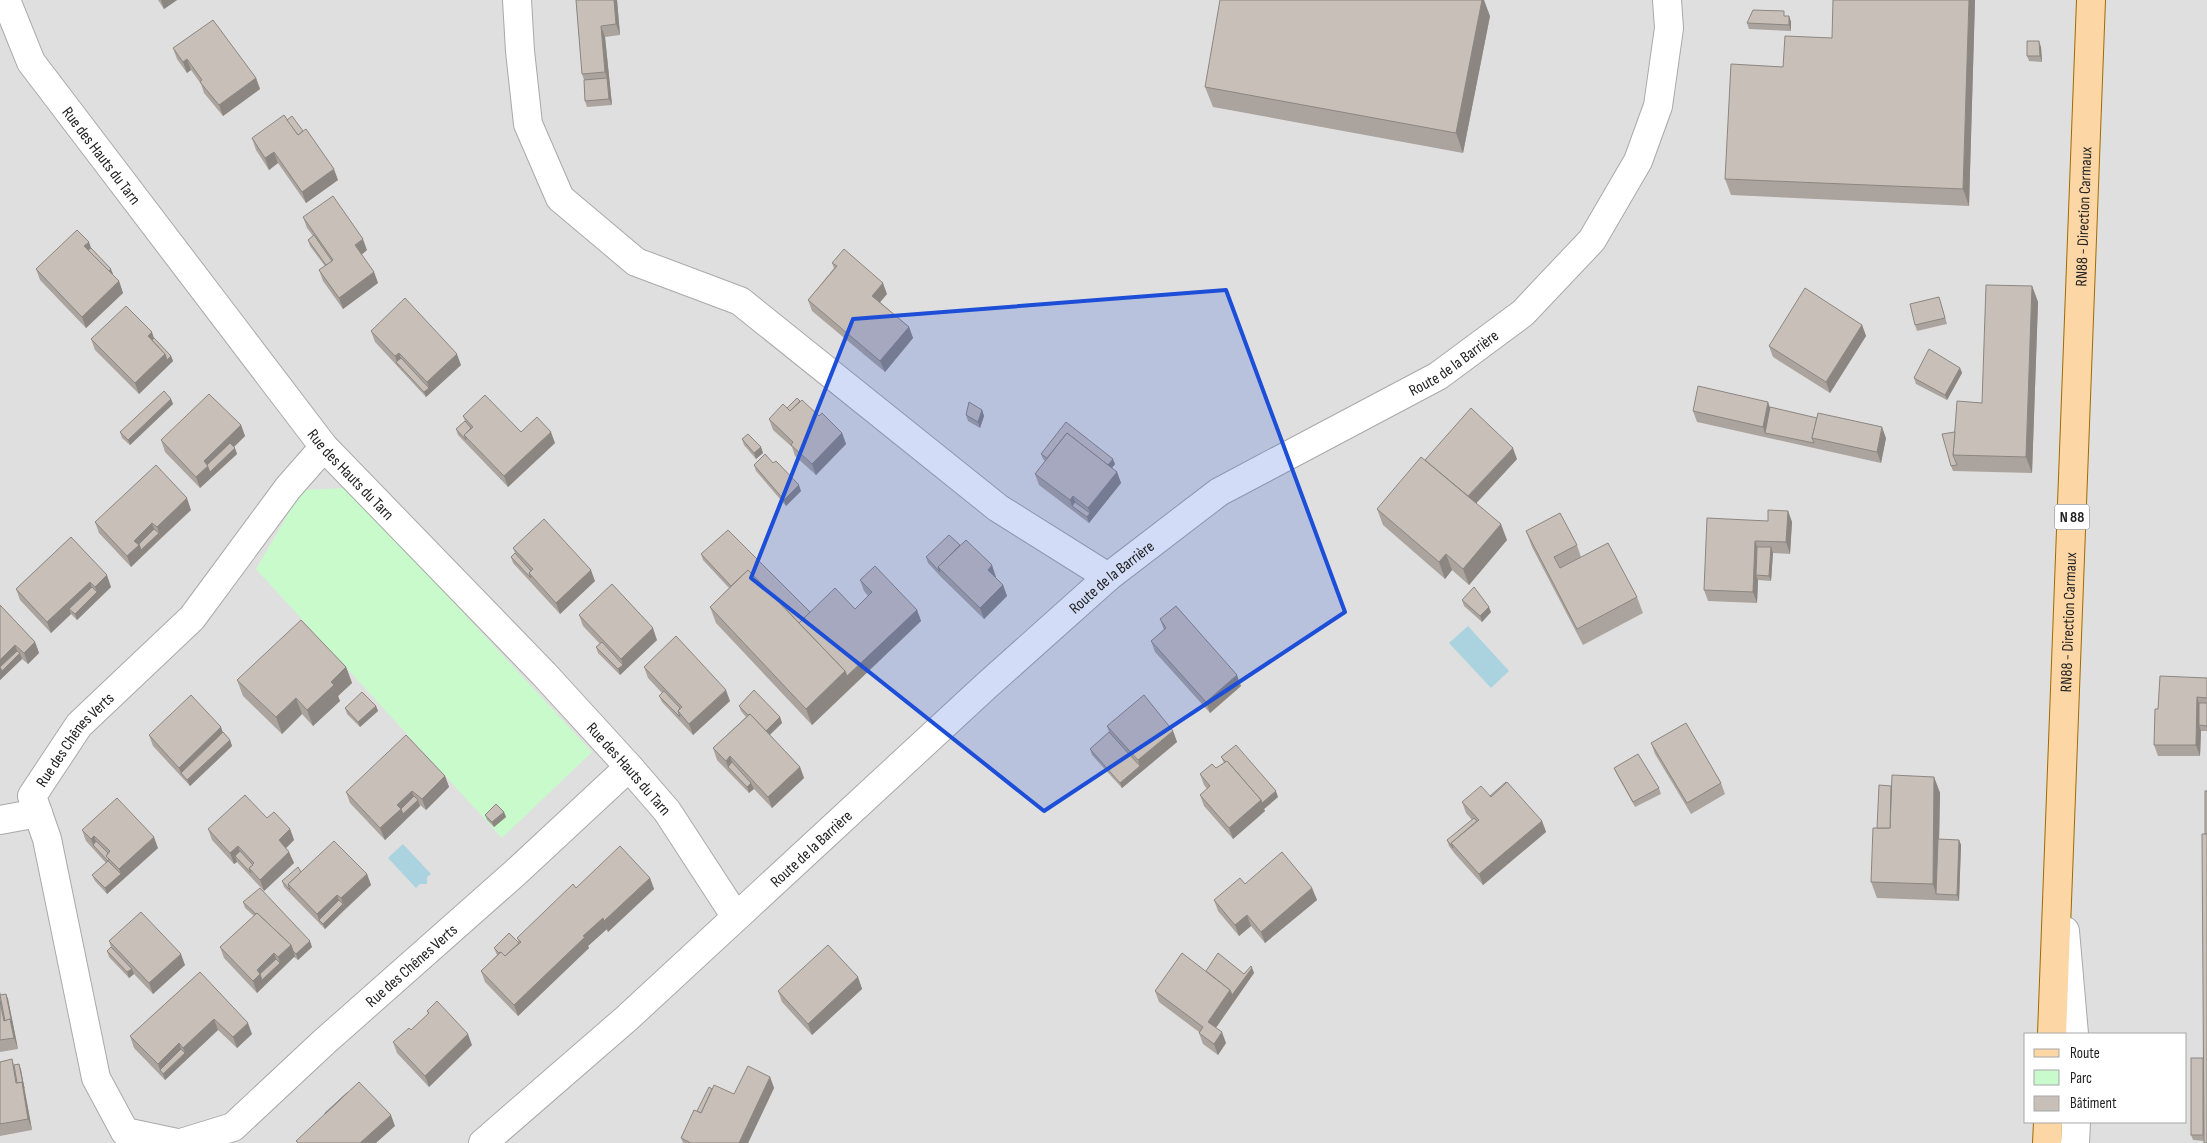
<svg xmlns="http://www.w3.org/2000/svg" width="2207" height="1143" font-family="'Sofia Sans Condensed',sans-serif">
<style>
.residential{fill:#e0dfdf;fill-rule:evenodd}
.park{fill:#c8facc}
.water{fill:#aad3df}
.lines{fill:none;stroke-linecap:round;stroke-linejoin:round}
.pedestrian-casing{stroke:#a9a9a9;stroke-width:30}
.minor-casing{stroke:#a9a9a9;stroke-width:30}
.tertiary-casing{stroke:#a9a9a9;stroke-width:30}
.primary-casing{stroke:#a06b00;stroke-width:30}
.pedestrian{stroke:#fff;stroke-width:28}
.minor{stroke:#fff;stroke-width:28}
.tertiary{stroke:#fff;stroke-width:28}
.primary{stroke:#fcd6a4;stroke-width:28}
.wall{fill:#aba49e}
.shaded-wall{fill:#8b8681}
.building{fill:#c7bfb8;stroke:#8b8681}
.marked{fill:#1d4ed8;fill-opacity:0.2;stroke:#1d4ed8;stroke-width:4;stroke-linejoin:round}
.labels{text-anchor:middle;stroke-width:4;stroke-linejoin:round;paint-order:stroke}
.shield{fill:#fff;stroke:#646464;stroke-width:1}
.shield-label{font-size:15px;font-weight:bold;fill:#222}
.street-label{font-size:16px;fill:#222;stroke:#fff}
</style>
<rect width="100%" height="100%" fill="#f2efe9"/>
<!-- residential -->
<path class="residential" d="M0 0H2207V1143H0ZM2026 1034H2186V1122H2026Z"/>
<!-- park -->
<polygon class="park" points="348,488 592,752 502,838 256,569 302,490"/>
<!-- water -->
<g class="water">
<polygon points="1468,626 1509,671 1491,688 1449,643"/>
<polygon points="403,844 431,874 427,877 427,884 420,884 416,888 388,858"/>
</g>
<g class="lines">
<defs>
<polyline id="pedestrian" points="0,820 38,813"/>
<g id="minor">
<path id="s1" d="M6 0 31 62 324 447 544 674 629 767 667 811 736 917"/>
<polyline points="517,0 520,51 528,124 560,198 636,262 740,301 998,508 1108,577"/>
<polyline points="2065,931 2074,1034"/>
<path id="s2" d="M177 1143 125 1132 96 1078 47 839 32 796 79 725 192 618 288 488 324 447"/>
<path id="s3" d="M181 1143 233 1127 324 1042 515 873 629 767"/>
<polyline points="2075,1143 2076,1122"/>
</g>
<g id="tertiary">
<path id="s4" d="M483 1143 626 1019 985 687 1108 577 1219 492 1438 376 1523 313 1592 240 1638 161 1658 106 1669 28 1667 0"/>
</g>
<g id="primary">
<path id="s5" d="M2052 1034 2091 0"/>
<polyline points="2047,1143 2048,1122"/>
</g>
</defs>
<!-- pedestrian casing -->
<use href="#pedestrian" class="pedestrian-casing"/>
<!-- minor casing -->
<use href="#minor" class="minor-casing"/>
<!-- tertiary casing -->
<use href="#tertiary" class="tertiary-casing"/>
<!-- primary casing -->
<use href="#primary" class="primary-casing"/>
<!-- pedestrian -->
<use href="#pedestrian" class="pedestrian"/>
<!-- minor -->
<use href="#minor" class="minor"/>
<!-- tertiary -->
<use href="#tertiary" class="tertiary"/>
<!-- primary -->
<use href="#primary" class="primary"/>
</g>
<!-- wall -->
<g class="wall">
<polygon points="158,0 177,0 164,9"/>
<polygon points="576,0 617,0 620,35 605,37 612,105 587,107 585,101 584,80 582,74"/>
<polygon points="1975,0 1969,206 1731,195 1725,179 1783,67 1832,38"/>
<polygon points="1490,16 1463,153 1213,107 1205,87"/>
<polygon points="1786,16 1789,16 1791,22 1791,31 1749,29 1747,23"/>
<polygon points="2041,47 2042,62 2029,61 2027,56"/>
<polygon points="173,48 256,78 260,89 223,116 204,93 201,84 191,70 187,73 177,59"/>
<polygon points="252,138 338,180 306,203 278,163 269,170 256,150"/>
<polygon points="303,217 367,250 361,255 374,272 378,283 343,309 323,281 319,270 325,266 310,246 308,240 313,236 307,228"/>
<polygon points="91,248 113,274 113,275 119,281 123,293 86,328 40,280 36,269"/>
<polygon points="832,263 887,294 880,302 909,327 913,338 885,372 812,311 808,300 834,268"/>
<polygon points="2032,286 2038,302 2032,473 1953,471 1951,466 1955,432 1982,403"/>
<polygon points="1941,303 1947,324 1917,331 1915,325"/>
<polygon points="1862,325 1866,336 1830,393 1773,357 1769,346"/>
<polygon points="371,331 461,365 426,397 375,342"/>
<polygon points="154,338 171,356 173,361 139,394 95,350 91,339"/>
<polygon points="1960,368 1962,373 1947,400 1916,384 1914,378"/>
<polygon points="171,399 173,404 130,445 122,438 120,432"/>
<polygon points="800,401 819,416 842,433 846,444 816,475 795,456 792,447 773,430 769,419 787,408"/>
<polygon points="1770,407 1886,438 1881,463 1697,422 1693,411"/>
<polygon points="982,410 984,416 980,428 968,421 966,415"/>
<polygon points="463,416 521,432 555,443 508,487 458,435 456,429 465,421"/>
<polygon points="241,425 245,436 234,447 237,454 200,488 165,452 161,440"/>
<polygon points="742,439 761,447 763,453 756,459 744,445"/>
<polygon points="1041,454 1115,464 1112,468 1117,472 1121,483 1089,523 1039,485 1035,474 1045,461 1043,459"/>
<polygon points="1517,459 1476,503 1507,540 1469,585 1452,570 1445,579 1383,525 1377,509"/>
<polygon points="754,465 801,491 786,506 756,471"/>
<polygon points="191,510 131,567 99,533 95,522"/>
<polygon points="1788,511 1792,522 1790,554 1773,553 1771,581 1758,580 1757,603 1708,601 1704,590 1768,521"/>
<polygon points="1526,531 1577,545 1581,557 1637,597 1643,613 1583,645 1532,547"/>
<polygon points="71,537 111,587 77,620 71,614 51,633 20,600 16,589"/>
<polygon points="960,545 996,577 995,577 1003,585 1007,596 984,619 942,578 928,563 926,557"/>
<polygon points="513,548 595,581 560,614 513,563 511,557 515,553"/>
<polygon points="701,554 810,612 855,609 868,596 864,591 860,580 917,610 921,621 812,725 716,623 710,607 729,588 703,560"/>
<polygon points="1462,600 1491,612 1482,622 1464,606"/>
<polygon points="0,605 35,642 39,653 28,664 21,658 22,659 0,680"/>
<polygon points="579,615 657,640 620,675 598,653 596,647 600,644 583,626"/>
<polygon points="1160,619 1241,686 1210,713 1155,652 1151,641 1164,630"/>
<polygon points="346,667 352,683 338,696 340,701 313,726 302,714 282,734 243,696 237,680"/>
<polygon points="644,667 730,701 693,735 662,702 659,696 662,693 648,678"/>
<polygon points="2207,678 2207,731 2201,731 2200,756 2158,756 2154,745 2158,709"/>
<polygon points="376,706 378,711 360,727 347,714 345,708"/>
<polygon points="739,706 780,717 782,723 770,735 800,767 804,778 772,808 753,788 749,793 717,760 713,748 746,717 741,711"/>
<polygon points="1107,726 1173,731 1177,742 1122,788 1092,755 1090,749 1109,732"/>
<polygon points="223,732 230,740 232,746 190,786 153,746 149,735"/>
<polygon points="1651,743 1721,783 1725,794 1691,814 1655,754"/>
<polygon points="1221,757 1278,797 1264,809 1265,811 1233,839 1204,806 1200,795 1207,789 1204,785 1200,774 1216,768 1224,763"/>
<polygon points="1614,768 1659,788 1661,794 1635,807 1616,773"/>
<polygon points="445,776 449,787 426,810 420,805 420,806 385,840 350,803 346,792"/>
<polygon points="1934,777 1940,793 1939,839 1959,840 1961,845 1959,901 1877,898 1871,882 1877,828 1891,786"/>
<polygon points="1490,796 1542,821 1546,832 1483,885 1455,854 1449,846 1447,840 1472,820 1466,813 1462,802"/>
<polygon points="504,812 506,817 494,827 487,820 485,815"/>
<polygon points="267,818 290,829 294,840 286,848 289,852 294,863 264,891 237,862 234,864 212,840 208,829"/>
<polygon points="82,830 158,848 107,894 95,881 92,875 106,863 86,841"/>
<polygon points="2205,834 2204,1141 2193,1140 2191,1135 2203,1058"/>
<polygon points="301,872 367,874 371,885 325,929 284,887 282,881"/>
<polygon points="650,878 654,889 608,932 607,929 588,946 589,948 518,1016 485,982 481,971 497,955 494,948 519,943 517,938 576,888"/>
<polygon points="1245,884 1312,888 1317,900 1265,943 1251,926 1239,936 1218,911 1214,900"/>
<polygon points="243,902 312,947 298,960 294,957 257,993 224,958 220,947 254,916 245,908"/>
<polygon points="109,941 185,965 153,994 134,974 129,978 109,957 107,951 111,947"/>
<polygon points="1252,968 1254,973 1216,1028 1226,1043 1218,1055 1203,1044 1199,1033 1199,1032 1159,1002 1155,991 1206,971 1244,974"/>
<polygon points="200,972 252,1034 237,1048 218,1030 165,1080 134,1048 130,1036"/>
<polygon points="858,977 862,989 812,1035 782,1002 778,991"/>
<polygon points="0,991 1,995 6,994 8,999 18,1049 0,1052"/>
<polygon points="427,1011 472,1045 429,1087 397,1053 393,1042 411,1030 428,1014"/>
<polygon points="12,1059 14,1065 19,1064 21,1070 32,1130 0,1136 0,1062"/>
<polygon points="770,1077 774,1088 748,1143 683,1143 681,1138 712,1089 734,1094"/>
</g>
<!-- shaded-wall -->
<g class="shaded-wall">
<polygon points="161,0 177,0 164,9"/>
<polygon points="614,0 617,0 620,35 616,24"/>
<polygon points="1482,0 1484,0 1490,16 1463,153 1456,133"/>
<polygon points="1969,0 1975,0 1969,206 1963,189"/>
<polygon points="1789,16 1791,22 1791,31 1789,25"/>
<polygon points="601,26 605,37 612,105 609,99 607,78 605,72"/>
<polygon points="2039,41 2041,47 2042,62 2040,56"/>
<polygon points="187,59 191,70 187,73 183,62"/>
<polygon points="256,78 260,89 223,116 219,105"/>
<polygon points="274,152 278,163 269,170 265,158"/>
<polygon points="334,169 338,180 306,203 302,192"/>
<polygon points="363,239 367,250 359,257 355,245"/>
<polygon points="89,242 93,253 90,256 84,246"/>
<polygon points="111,269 113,274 109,278 107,272"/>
<polygon points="374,272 378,283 343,309 339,298"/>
<polygon points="119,281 123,293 86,328 82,317"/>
<polygon points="883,283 887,294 876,307 872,296"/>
<polygon points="2032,286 2038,302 2032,473 2026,457"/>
<polygon points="1862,325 1866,336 1830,393 1826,382"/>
<polygon points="909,327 913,338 885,372 880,361"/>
<polygon points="152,332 156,344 148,336"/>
<polygon points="399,353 403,364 396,362 399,368 395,356"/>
<polygon points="165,354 171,356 173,361 139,394 135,383"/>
<polygon points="457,354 461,365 426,397 424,392 429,388 427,382"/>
<polygon points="1960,368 1962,373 1947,400 1945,395"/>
<polygon points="171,399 173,404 130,445 128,440"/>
<polygon points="1768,402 1772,413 1765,433 1763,427"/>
<polygon points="982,410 984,416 980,428 978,422"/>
<polygon points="241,425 245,436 210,470 212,477 200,488 196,477 204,461"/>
<polygon points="1882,427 1886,438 1881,463 1877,452"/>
<polygon points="551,432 555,443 508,487 504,476"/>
<polygon points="842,433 846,444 816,475 812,464"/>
<polygon points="761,447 763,453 756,459 754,453"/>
<polygon points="235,448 237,454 212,477 210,472"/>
<polygon points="1513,448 1517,459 1471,509 1467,498"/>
<polygon points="1113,459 1115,464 1108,473 1106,467"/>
<polygon points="1117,472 1121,483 1089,523 1087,517 1090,513 1088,508"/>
<polygon points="799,485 801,491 786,506 784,500"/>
<polygon points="1073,496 1078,508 1072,506 1070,500"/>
<polygon points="187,498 191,510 161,538 157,527"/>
<polygon points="1788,511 1792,522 1790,554 1786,542"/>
<polygon points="152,523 156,534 159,533 161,538 131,567 127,556 134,541"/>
<polygon points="1501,524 1507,540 1469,585 1463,569"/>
<polygon points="1755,541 1759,552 1756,575 1758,580 1757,603 1753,592"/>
<polygon points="1771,547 1773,553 1771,581 1769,576"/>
<polygon points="1446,554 1452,570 1445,579 1439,562"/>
<polygon points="992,565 996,577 992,581 988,570"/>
<polygon points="591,570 595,581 560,614 556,603"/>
<polygon points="107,575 111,587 77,620 75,614 97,592 95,587"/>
<polygon points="90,582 94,593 69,609 71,614 51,633 47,622"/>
<polygon points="1003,585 1007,596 984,619 980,608"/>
<polygon points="1489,607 1491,612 1482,622 1480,616"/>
<polygon points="917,610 921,621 812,725 806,709 845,671"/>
<polygon points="653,628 657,640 620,675 618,669 623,665 621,659"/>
<polygon points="35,642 39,653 28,664 24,653"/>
<polygon points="15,645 19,655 20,653 22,659 0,680 0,660"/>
<polygon points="346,667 352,683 338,696 340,701 313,726 307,710 331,682"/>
<polygon points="1237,675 1241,686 1210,713 1206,702"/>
<polygon points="726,690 730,701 693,735 689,724"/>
<polygon points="2197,697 2201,709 2199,725 2201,731 2200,756 2196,745"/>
<polygon points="296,698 302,714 282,734 276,717"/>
<polygon points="376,706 378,711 360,727 358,722"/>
<polygon points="780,717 782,723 766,738 764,732"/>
<polygon points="221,727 225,738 181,773 179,768"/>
<polygon points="1173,731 1177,742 1122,788 1120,783 1140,766 1138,760"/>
<polygon points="230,740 232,746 190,786 187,780"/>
<polygon points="730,756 734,767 728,767 726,761"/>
<polygon points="800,767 804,778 772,808 768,797"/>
<polygon points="445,776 449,787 426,810 422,799"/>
<polygon points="1934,777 1940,793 1938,894 1936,894 1933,884"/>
<polygon points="751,783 754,789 749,793 747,787"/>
<polygon points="412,791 416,802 418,800 420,806 385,840 380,828 397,805"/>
<polygon points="1276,791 1278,797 1264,809 1265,811 1233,839 1229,828 1261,800"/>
<polygon points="504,812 506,817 494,827 492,822"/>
<polygon points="1542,821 1546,832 1483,885 1479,874"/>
<polygon points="290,829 294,840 283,851 279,840"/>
<polygon points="94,836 98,847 93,845 95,850 91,839"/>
<polygon points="154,837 158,848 107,894 105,888 121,874 119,869"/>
<polygon points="1959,840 1961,845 1959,901 1957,895"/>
<polygon points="238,846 242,857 235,856 237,862 234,864 230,853"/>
<polygon points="289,852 294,863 264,891 260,880"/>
<polygon points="367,874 371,885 345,909 341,898"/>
<polygon points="650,878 654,889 608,932 604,921"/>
<polygon points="1312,888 1317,900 1265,943 1261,932"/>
<polygon points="337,895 341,906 343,904 345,909 325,929 323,924 319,920 317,914"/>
<polygon points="1247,915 1251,926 1239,936 1235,925"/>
<polygon points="603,918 607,929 588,946 589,948 518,1016 514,1005 583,936"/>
<polygon points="310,941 312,947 298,960 296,954"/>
<polygon points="291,945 295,956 257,993 253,981 257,970 274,953 278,964 280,963 278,957"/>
<polygon points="181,954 185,965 153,994 149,983"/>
<polygon points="1252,968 1254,973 1212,1033 1208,1022 1230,990"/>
<polygon points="132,969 134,974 129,978 127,972"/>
<polygon points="858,977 862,989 812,1035 808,1024"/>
<polygon points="6,994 8,999 18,1049 14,1038 10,1019"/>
<polygon points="214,1019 218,1030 165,1080 163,1074 185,1053 183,1048"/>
<polygon points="248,1023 252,1034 237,1048 233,1037"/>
<polygon points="1222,1032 1226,1043 1218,1055 1214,1044"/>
<polygon points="468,1034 472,1045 429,1087 425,1076"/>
<polygon points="179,1043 183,1055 160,1070 158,1064"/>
<polygon points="19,1064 21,1070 32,1130 28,1119"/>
<polygon points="770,1077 774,1088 748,1143 739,1143"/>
<polygon points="391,1115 395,1126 376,1143 360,1143"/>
</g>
<!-- building -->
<g class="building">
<polygon points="576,0 614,0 616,24 601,26 605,72 582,74"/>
<polygon points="1220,0 1482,0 1456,133 1205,87"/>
<polygon points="1833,0 1969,0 1963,189 1725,179 1731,64 1783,67 1785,36 1832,38"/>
<polygon points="1753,10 1784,11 1784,16 1789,16 1789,25 1747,23"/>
<polygon points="213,20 256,78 219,105 200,82 202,80 187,59 183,62 173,48"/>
<polygon points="2027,41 2039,41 2040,56 2027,56"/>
<polygon points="607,78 609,99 585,101 584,80"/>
<polygon points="284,115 298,135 306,129 334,169 302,192 274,152 265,158 252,138"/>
<polygon points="292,116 303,131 298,135 287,120"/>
<polygon points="333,196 363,239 355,245 374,272 339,298 319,270 333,260 303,217"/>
<polygon points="77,230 89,242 84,246 119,281 82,317 36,269"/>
<polygon points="314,235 332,261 326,265 308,240"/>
<polygon points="91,248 111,269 109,271 88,250"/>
<polygon points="844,249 883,283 872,296 909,327 880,361 808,300 837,266 832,263"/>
<polygon points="1986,285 2032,286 2026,457 1953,455 1957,401 1982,403"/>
<polygon points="1805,288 1862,325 1826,382 1769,346"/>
<polygon points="1939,297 1945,318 1915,325 1910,304"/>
<polygon points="405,298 457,354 427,382 399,353 395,356 371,331"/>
<polygon points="126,306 152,332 148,336 165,354 135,383 91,339"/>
<polygon points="154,338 171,356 167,360 165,354 152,340"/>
<polygon points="1929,349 1960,368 1945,395 1914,378"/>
<polygon points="401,358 429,388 424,392 396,362"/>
<polygon points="1698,386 1768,402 1763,427 1693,411"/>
<polygon points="164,391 171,399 128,440 120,432"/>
<polygon points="209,394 241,425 204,461 208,466 196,477 161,440"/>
<polygon points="485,395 521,432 537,417 551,432 504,476 464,435 473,427 463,416"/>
<polygon points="797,398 800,401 790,411 787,408"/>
<polygon points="802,400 819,416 822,413 842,433 812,464 791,445 793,442 769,419 783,404 790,411"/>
<polygon points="969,402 982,410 978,422 966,415"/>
<polygon points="1770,407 1817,418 1812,438 1814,443 1765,433"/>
<polygon points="1471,408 1513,448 1468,496 1425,460"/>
<polygon points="1818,413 1882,427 1877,452 1812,438"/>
<polygon points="465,421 471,428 464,435 466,440 456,429"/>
<polygon points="1066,422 1113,459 1108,465 1067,433 1047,458 1041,454"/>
<polygon points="1955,432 1953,455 1957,465 1951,466 1942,434"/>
<polygon points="1067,433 1117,472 1088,508 1073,496 1070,500 1035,474"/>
<polygon points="748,434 761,447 754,453 742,439"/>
<polygon points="230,443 235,448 210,472 207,465"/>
<polygon points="765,454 773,463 776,461 799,485 784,500 754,465"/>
<polygon points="1421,457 1501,524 1463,569 1446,554 1439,562 1377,509"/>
<polygon points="156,465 187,498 157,527 152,523 134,541 139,545 127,556 95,522"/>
<polygon points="1075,502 1090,513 1087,517 1072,506"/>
<polygon points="1768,510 1788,511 1786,542 1755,541 1753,592 1704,590 1707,518 1768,521"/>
<polygon points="1560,513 1577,545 1554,557 1560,568 1608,543 1637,597 1577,629 1526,531"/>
<polygon points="544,519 591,570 556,603 529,573 533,569 513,548"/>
<polygon points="154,529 159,533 141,550 139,544"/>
<polygon points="728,530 810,612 799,623 748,570 731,586 701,554"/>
<polygon points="949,535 960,545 938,567 940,572 926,557"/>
<polygon points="71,537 107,575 95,587 90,582 47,622 16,589"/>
<polygon points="966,540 992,565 988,570 1003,585 980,608 938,567"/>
<polygon points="1757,547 1771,547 1769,576 1756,575"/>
<polygon points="515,553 531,571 529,573 531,578 511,557"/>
<polygon points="875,566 917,610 847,676 845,671 799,623 835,588 855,609 872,592 860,580"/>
<polygon points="748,570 845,671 806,709 710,607"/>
<polygon points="612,584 653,628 621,659 579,615"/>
<polygon points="92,587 97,592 75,614 69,609"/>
<polygon points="1474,587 1489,607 1480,616 1462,600"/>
<polygon points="0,605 35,642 24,653 15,645 0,660"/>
<polygon points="1176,606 1237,675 1206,702 1151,641 1166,628 1160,619"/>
<polygon points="301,620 346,667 331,682 334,685 307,710 296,698 276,717 237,680"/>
<polygon points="676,636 726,690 689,724 678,711 682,707 644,667"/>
<polygon points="602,642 623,665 618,669 596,647"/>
<polygon points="17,651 20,653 2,671 0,667"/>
<polygon points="2160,676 2207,678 2207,698 2197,697 2196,745 2154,745 2155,709 2158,709"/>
<polygon points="754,690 780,717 766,731 750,714 748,715 739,706"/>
<polygon points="664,691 680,708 678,711 680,717 659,696"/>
<polygon points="362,692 376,706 358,722 345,708"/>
<polygon points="191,695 221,727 179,768 149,735"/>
<polygon points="1144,695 1173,731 1138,760 1107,726"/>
<polygon points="2199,703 2207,703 2207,726 2199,725"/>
<polygon points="750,714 800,767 768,797 730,756 726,761 713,748"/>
<polygon points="1686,723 1721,783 1687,803 1651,743"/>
<polygon points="223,732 230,740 187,780 181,773"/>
<polygon points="1109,732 1140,766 1120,783 1090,749"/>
<polygon points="406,735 445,776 422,799 412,791 397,805 401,809 380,828 346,792"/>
<polygon points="1236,745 1276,791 1262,803 1261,800 1227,761 1226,762 1221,757"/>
<polygon points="1638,754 1659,788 1633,802 1614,768"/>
<polygon points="1227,761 1261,800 1229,828 1200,795 1210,786 1200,774 1212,764 1216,768"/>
<polygon points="732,762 751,783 747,787 728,767"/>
<polygon points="1892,775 1934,777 1933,884 1871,882 1873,828 1890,828"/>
<polygon points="1506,782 1507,783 1491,797 1490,796"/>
<polygon points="1507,782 1542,821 1479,874 1451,843 1479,820 1462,802 1481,786 1491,797"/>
<polygon points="1879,785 1891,786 1890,828 1877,828"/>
<rect x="2205" y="791" width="2" height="43"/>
<polygon points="245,795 267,818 274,812 290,829 279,840 289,852 260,880 249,868 254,863 238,846 230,853 208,829"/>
<polygon points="414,796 418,800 403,814 401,809"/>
<polygon points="117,798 154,837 119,869 106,856 110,851 94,836 91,839 82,830"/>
<polygon points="496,804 504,812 492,822 485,815"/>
<polygon points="1474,818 1477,821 1451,843 1453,848 1447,840"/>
<polygon points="2202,834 2207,834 2207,1143 2204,1143"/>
<polygon points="1938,839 1959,840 1957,895 1936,894"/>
<polygon points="96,841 108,853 106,856 109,859 108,861 121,874 105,888 92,875 108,861 93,845"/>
<polygon points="334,841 367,874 341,898 337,895 317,914 288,884"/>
<polygon points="620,846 650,878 604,921 603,918 583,936 585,937 514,1005 481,971 501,952 505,956 521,942 517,938 573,884 576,888"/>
<polygon points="240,851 253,865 249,868 251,873 235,856"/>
<polygon points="1282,852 1312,888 1261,932 1247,915 1235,925 1214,900 1240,878 1245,884"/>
<polygon points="298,867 301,872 288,884 290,890 282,881"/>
<polygon points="260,888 310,941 296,954 293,951 291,945 257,913 256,914 243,902"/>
<polygon points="339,900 343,904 323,924 319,920"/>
<polygon points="141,912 181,954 149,983 109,941"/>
<polygon points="257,913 291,945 278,957 274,953 257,970 260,974 253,981 220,947"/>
<polygon points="509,933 519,943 505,956 501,952 499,953 494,948"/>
<polygon points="828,945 858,977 808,1024 778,991"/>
<polygon points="111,947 132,969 127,972 107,951"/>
<polygon points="1182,953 1230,990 1208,1022 1222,1032 1214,1044 1199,1033 1203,1027 1155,991"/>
<polygon points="1218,953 1244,974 1251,966 1252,968 1232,995 1230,990 1206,971"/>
<polygon points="276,959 280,963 262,980 260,974"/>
<polygon points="200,972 248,1023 233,1037 214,1019 183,1048 179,1043 158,1064 130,1036"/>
<polygon points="6,994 12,1024 10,1019 5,1021 0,995"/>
<polygon points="0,1001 4,1021 10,1019 14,1038 0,1040"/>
<polygon points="437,1001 468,1034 425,1076 393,1042 409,1028 411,1030 429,1013 427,1011"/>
<polygon points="181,1049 185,1053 163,1074 160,1070"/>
<rect x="2191" y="1058" width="12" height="77"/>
<polygon points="12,1059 16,1083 22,1082 28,1119 0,1124 0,1062"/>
<polygon points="19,1064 24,1088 22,1082 17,1083 14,1065"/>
<polygon points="748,1066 770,1077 739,1143 691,1143 681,1138 694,1110 701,1113 714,1085 734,1094"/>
<polygon points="359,1082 391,1115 360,1143 298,1143 296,1141"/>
<polygon points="709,1087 712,1089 701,1113 697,1111"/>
<polygon points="348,1092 325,1114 325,1113"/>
</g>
<!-- marked area -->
<path class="marked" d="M1226 290 1345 612 1044 811 751 578 853 319Z"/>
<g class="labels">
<!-- shield labels -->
<rect class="shield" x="2054.5" y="504.5" width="35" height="25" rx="4"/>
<g class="shield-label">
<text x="2072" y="522">N 88</text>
</g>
<!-- street labels -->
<g class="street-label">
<text dy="6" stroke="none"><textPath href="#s1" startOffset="184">Rue des Hauts du Tarn</textPath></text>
<text dy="6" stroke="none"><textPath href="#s5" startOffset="818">RN88 - Direction Carmaux</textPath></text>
<text dy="6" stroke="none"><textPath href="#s4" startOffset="1251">Route de la Barrière</textPath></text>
<text dy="6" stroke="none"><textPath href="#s1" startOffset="589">Rue des Hauts du Tarn</textPath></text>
<text dy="6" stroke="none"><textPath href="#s4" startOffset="846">Route de la Barrière</textPath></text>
<text dy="6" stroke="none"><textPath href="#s5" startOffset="412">RN88 - Direction Carmaux</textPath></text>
<text dy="6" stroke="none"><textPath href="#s2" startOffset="475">Rue des Chênes Verts</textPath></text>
<text dy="6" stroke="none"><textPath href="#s1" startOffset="994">Rue des Hauts du Tarn</textPath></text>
<text dy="6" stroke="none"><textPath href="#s4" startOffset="441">Route de la Barrière</textPath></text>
<text dy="6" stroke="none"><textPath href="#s3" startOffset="295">Rue des Chênes Verts</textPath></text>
</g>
</g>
<!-- legend -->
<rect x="2024" y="1033" width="162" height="90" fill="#ffffff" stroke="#a7a7a7"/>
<rect x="2034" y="1049" width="25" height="8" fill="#fcd6a4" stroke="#a7a7a7"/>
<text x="2070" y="1058" font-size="15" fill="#222222">Route</text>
<rect x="2034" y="1070" width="25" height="15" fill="#c8facc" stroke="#a7a7a7"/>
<text x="2070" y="1083" font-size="15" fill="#222222">Parc</text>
<rect x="2034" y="1096" width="25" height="15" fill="#c7bfb8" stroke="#a7a7a7"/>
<text x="2070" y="1108" font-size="15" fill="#222222">Bâtiment</text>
</svg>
